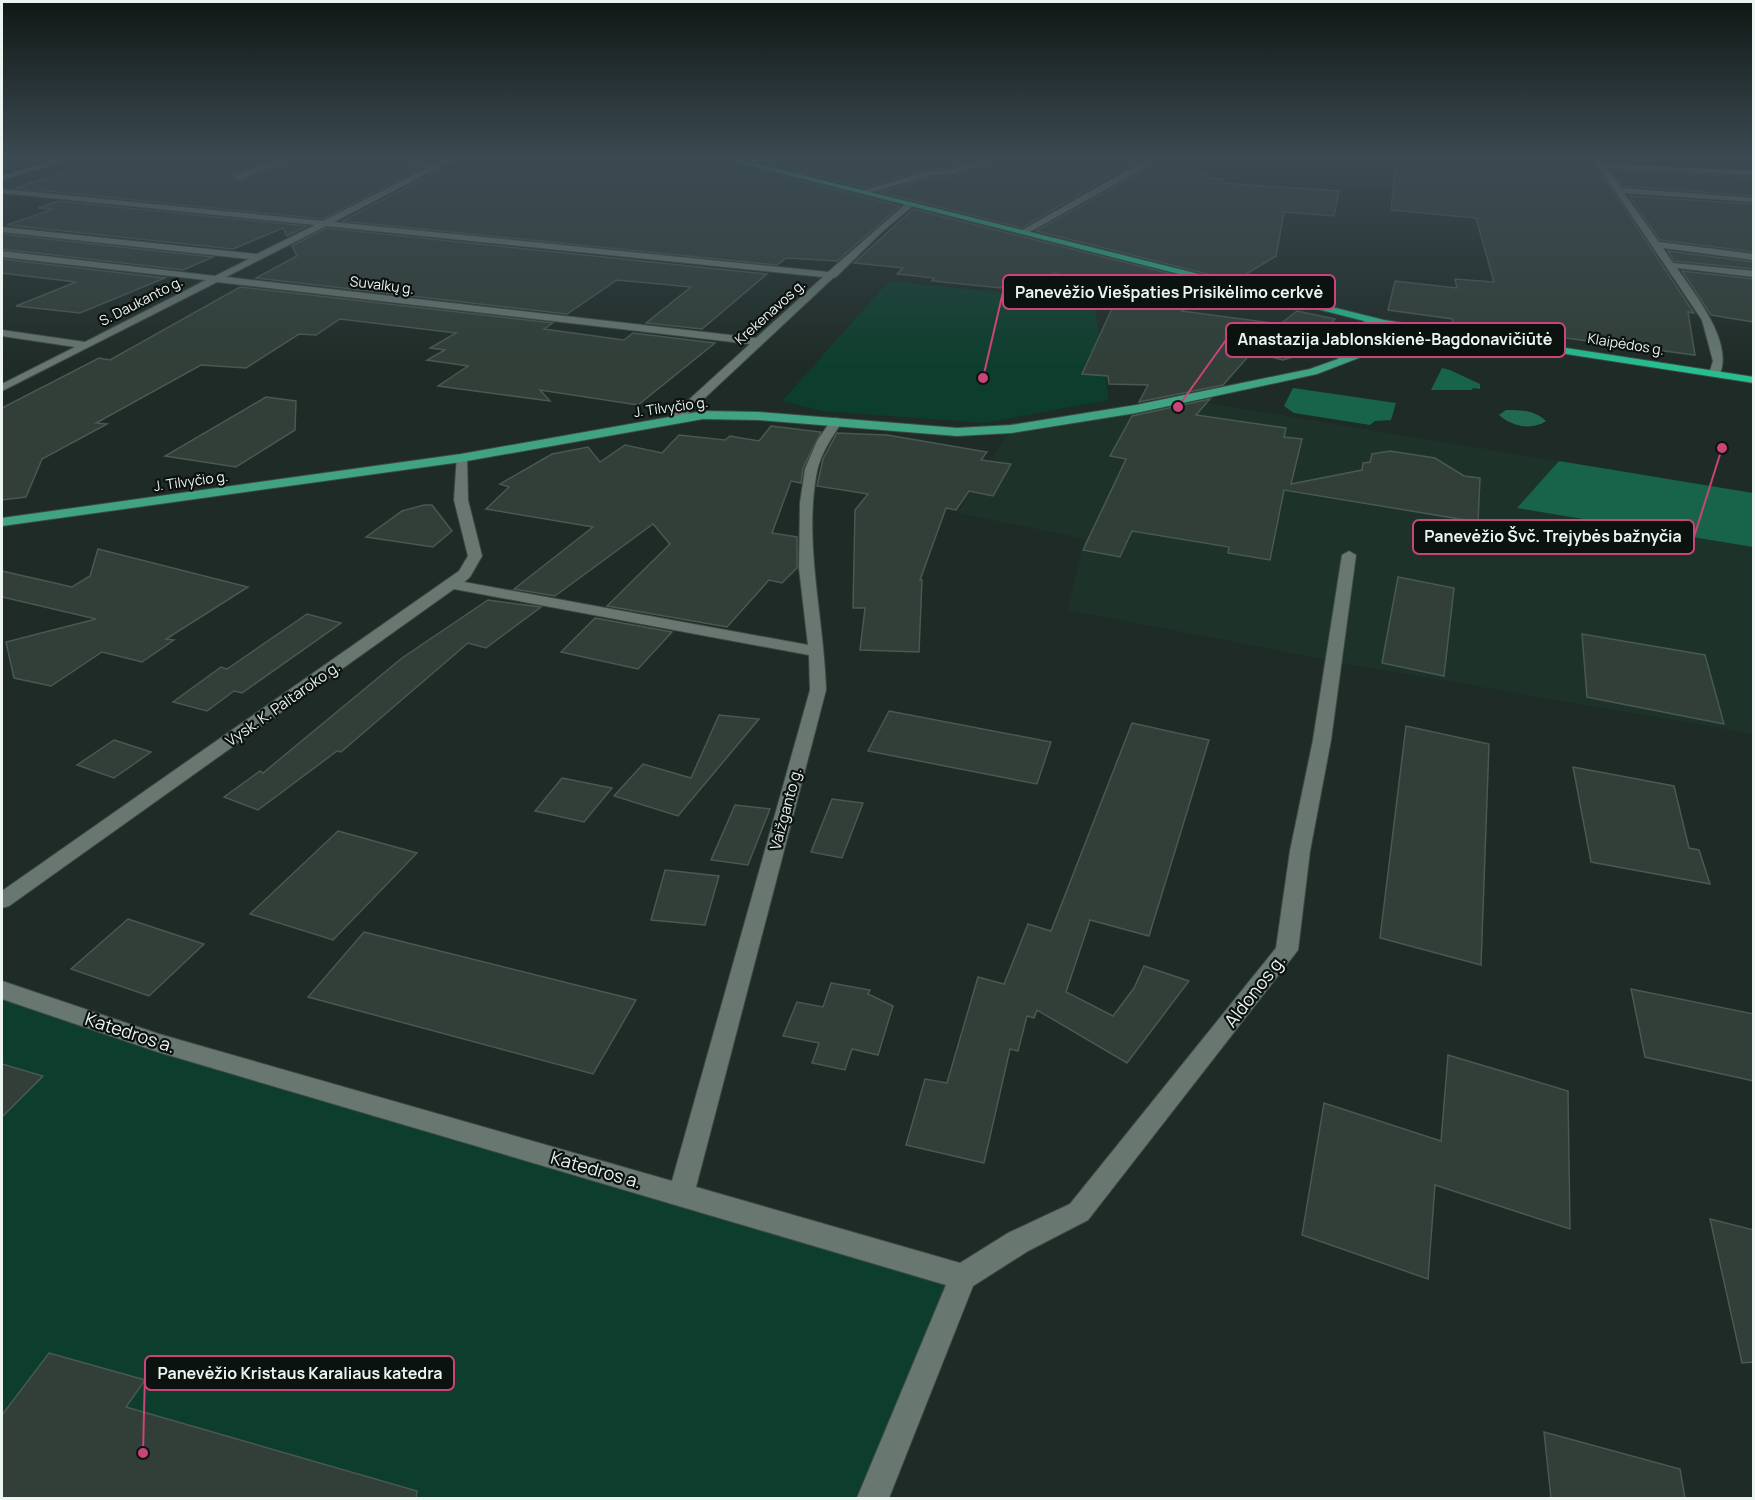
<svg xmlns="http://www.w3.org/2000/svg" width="1755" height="1500" font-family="Manrope,sans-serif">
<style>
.built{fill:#1d3229}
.green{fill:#0d3e2d}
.forest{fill:#18644b}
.water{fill:#216a51}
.building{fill:#313f38;stroke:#495851;stroke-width:1.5}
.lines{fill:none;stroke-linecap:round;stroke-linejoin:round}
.minor-casing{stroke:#3e4a45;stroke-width:2}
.major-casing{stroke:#3e4a45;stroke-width:2}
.highway-casing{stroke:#3e4a45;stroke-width:2}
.minor{fill:#687871;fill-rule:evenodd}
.major{fill:#40a384;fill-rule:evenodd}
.highway{fill:#26bf90;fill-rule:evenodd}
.labels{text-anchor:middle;stroke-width:4.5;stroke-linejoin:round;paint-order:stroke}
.far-street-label{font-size:14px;fill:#ebf4f0;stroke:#0c1210}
.street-label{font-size:15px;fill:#ebf4f0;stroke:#0c1210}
.near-street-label{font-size:18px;fill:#ebf4f0;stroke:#0c1210}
.leader{fill:none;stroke:#ca4479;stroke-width:2}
.callout-dot{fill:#ca4479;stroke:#0c1210;stroke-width:2}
.callout{fill:#0c1210;stroke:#ca4479;stroke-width:2}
.callout-label{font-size:16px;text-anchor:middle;font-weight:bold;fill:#ebf4f0}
</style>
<rect width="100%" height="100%" fill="#1e2b26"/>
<!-- built -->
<polygon class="built" points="1185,399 1559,461 1518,508 1753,547 1753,734 1359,666 1067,610 1085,539 957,513 1011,429"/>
<!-- green -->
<g class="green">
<polygon points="889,281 1094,302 1109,400 984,423 822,411 782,401"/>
<polygon points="2,990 158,1043 963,1277 875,1498 2,1498"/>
</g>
<!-- forest -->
<g class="forest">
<polygon points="1442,368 1450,370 1480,384 1480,389 1473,388 1472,390 1431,390"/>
<polygon points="1293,388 1396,403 1391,420 1375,421 1370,425 1294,413 1284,406"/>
<polygon points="1559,461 1753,493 1753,547 1517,508"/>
</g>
<!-- water -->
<path class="water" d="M1506 410C1521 410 1534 410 1546 421 1532 431 1511 426 1499 415Z"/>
<!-- building -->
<g class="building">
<polygon points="110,158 279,158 231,176 232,179 239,181 294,160 295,158 381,158 407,167 421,168 323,219 15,188"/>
<polygon points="502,158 720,158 721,160 900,206 837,261 786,258 777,265 342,221 440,170 455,171 471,163 501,164"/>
<polygon points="770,158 967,158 971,161 949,168 928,169 864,188 762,163"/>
<polygon points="987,158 1142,158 1022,228 879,192 932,177 954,176 993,162"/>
<polygon points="1154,158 1202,158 1194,173 1207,174 1205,178 1224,179 1222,183 1339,191 1334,216 1284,212 1276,256 1235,281 1036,231 1145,170"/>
<polygon points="1460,158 1577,158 1585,166 1597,167 1694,313 1688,312 1695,355 1452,323 1453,319 1388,310 1395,281 1457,288 1455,279 1494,282 1476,218 1391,210 1396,161 1457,166 1457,162 1461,162"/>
<polygon points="1612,170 1754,177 1754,196 1622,186"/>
<polygon points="1629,196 1754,204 1754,252 1660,240"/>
<polygon points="58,201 307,226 287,236 283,228 233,249 7,225 54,209 38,208"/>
<polygon points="913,209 1223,287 1182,311 1280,324 1297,311 1335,319 1303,354 1283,360 1252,352 1223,385 1139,402 1148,385 1109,384 1108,376 1082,374 1120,291 1054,273 1043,285 1008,281 1001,288 932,281 934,278 897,274 903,268 854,263"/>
<polygon points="326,228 767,274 702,329 646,323 691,287 617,280 567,314 256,278 297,256 292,246"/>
<polygon points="2,234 213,257 183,270 2,249"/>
<polygon points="1668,251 1754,262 1754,269 1674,261"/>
<polygon points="2,259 165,278 80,313 16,306 76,282 2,273"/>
<polygon points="1682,271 1754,279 1754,322 1711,315"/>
<polygon points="240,287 553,323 544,329 624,340 633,333 715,343 638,405 540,390 550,401 438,386 468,366 427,360 445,350 430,348 456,333 340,319 316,335 299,334 246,368 201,365 96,423 107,424 42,459 26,497 2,500 2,408 99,358 110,360"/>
<polygon points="266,397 296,401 295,430 236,467 165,456"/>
<polygon points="1210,399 1196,415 1286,428 1284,437 1302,439 1291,484 1362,470 1363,463 1370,462 1372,454 1390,451 1435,458 1464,476 1480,478 1478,522 1284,490 1270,560 1228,553 1229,547 1132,531 1120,557 1083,550 1126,459 1110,456 1132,416"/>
<polygon points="771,426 821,432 803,468 801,483 791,481 772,533 797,537 797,568 782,583 769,580 727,627 607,606 670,544 653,524 555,596 514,589 593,527 486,509 509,487 500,484 552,454 588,447 600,462 625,445 662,453 679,435 725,440 730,436 759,441"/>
<polygon points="837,433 887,435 987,452 981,460 1011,464 993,496 969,491 956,510 946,508 920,580 922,580 919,652 860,650 865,608 853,608 855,510 868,494 817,486 823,459"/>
<polygon points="424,505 432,505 452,531 433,547 366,537 402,511"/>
<polygon points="98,549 248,587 166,639 174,640 142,662 102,652 51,686 14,678 6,642 96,619 2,597 2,571 72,587 90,576"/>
<polygon points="1398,577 1454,588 1444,676 1382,663"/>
<polygon points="488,600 541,607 486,648 468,643 341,752 337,751 258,810 224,797 260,771 263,773 402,658"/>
<polygon points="307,614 341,623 242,693 234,691 207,711 173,702 221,667 227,669"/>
<polygon points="595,618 672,632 638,669 561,652"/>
<polygon points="1582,634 1705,655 1724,724 1587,697"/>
<polygon points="889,711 1051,742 1037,784 868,751"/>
<polygon points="719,715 759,719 678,816 614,796 643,764 691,778"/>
<polygon points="1132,723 1209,740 1149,936 1090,920 1066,992 1113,1016 1134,988 1144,966 1189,981 1127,1063 1037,1010 1034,1018 1027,1016 1018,1051 1010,1049 984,1163 906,1145 925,1079 947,1083 978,977 1004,984 1028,924 1051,931"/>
<polygon points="1406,726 1489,744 1481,965 1380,938"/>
<polygon points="114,740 151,752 114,778 77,765"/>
<polygon points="1573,767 1674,786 1689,848 1699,850 1710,884 1591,862"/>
<polygon points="562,778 612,788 584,822 535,811"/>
<polygon points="832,799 863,803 842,858 811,852"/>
<polygon points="735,805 770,809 748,865 711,860"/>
<polygon points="338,831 417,853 333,940 250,914"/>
<polygon points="665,870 719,876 705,925 651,920"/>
<polygon points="128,919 204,944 149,996 71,969"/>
<polygon points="364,932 636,1000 593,1074 308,997"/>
<polygon points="831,983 870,990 868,994 893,1006 878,1055 852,1049 845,1070 812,1063 819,1043 783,1036 797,1002 823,1007"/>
<polygon points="1631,989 1754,1014 1754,1081 1645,1057"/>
<polygon points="1448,1055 1568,1091 1570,1229 1435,1185 1428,1279 1302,1235 1324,1103 1441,1141"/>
<polygon points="2,1064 43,1076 2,1117"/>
<polygon points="1710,1219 1754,1230 1754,1362 1742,1363"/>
<polygon points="49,1353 145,1380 126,1407 417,1491 416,1498 2,1498 2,1415"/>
<polygon points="1544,1432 1680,1469 1685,1498 1551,1498"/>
</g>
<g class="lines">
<defs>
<g id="minor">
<polygon points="62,158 72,158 2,180 2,176"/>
<polygon points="284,158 293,158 240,179 233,177"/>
<path d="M398 158H407L433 166 448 158H457L334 222 828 272 908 202 915 204 884 230 836 277 833 278 679 422 675 423 669 419 671 416 750 344 217 282 2 391V384L75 347 2 336V330L85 342 206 280 2 257V251L215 276 249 259 2 232V227L257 254 315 225 2 193V189L323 221 427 168ZM326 226 823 277 756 338 226 277Z"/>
<polygon points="759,158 768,158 750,165 746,163"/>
<polygon points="969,158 980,158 991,161 953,174 932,175 863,194 859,192 929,171 949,170 978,161"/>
<polygon points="1145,158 1152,158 1144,168 1026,234 1019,232 1138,164"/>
<path d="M1593 158H1600L1605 164 1754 171V175L1608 168 1621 188 1754 198V202L1624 193 1659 242 1754 254V260L1663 248 1673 263 1754 271V277L1677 268C1695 295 1735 343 1719 376L1715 377 1709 374 1713 361 1702 320Z"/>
<path d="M836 418 842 422C832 437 821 453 817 471 803 543 824 617 826 690L696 1187 960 1263 1008 1233 1070 1204 1276 948 1290 851 1313 740 1342 555 1349 551 1356 555 1331 740 1310 851 1298 950 1088 1220 1028 1251 973 1286 889 1498H857L946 1285 158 1052 2 999V981L159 1034 672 1181 810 690 809 655 454 589 9 906 2 908V891L459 571 468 556 454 500 457 455H465L467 458 468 500 482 556 470 577 464 582 808 645 799 568 800 503 805 469 817 441 832 419Z"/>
</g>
<polygon id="major" points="1368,318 1377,320 1364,333 1352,353 1395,324 1404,326 1361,357 1317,374 1136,413 1011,433 957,436 759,420 703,419 461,462 2,526 2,518 461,454 703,411 759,412 957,428 1011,425 1136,405 1310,369 1338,359 1356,329"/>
<polygon id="highway" points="722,158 733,158 1384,320 1754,377 1754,383 1384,326"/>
</defs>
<!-- minor casing -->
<use href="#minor" class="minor-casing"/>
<!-- major casing -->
<use href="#major" class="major-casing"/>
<!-- highway casing -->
<use href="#highway" class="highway-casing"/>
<!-- minor -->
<use href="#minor" class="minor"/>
<!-- major -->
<use href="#major" class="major"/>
<!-- highway -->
<use href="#highway" class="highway"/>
</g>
<!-- sky -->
<linearGradient id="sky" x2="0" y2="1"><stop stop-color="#101815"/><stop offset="0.43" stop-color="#3b4a52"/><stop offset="1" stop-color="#3b4a52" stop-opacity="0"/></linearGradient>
<rect width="1755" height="368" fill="url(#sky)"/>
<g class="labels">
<!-- far-street labels -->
<g class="far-street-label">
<text transform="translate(382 285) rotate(7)" y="5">Suvalkų g.</text>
<text transform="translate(141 301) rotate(-27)" y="5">S. Daukanto g.</text>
<text transform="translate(770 312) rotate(-42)" y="5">Krekenavos g.</text>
<text transform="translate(1626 344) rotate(9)" y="5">Klaipėdos g.</text>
<text transform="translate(671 407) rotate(-8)" y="5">J. Tilvyčio g.</text>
<text transform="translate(191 481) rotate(-8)" y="5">J. Tilvyčio g.</text>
</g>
<!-- street labels -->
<g class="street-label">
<text transform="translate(283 704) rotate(-35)" y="5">Vysk. K. Paltaroko g.</text>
<text transform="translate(786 809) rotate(-75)" y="5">Vaižganto g.</text>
</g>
<!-- near-street labels -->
<g class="near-street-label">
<text transform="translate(1255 991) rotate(-52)" y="6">Aldonos g.</text>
<text transform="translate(130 1033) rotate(18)" y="6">Katedros a.</text>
<text transform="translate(596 1170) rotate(16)" y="6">Katedros a.</text>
</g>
</g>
<!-- callouts -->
<path class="leader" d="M983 378L1003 292M1178 407L1226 340M1722 448L1694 537M143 1453L145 1373"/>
<g class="callout-dot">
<circle cx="983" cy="378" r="6"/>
<circle cx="1178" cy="407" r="6"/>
<circle cx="1722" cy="448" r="6"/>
<circle cx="143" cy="1453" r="6"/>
</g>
<g class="callout">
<rect x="1003" y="275" width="332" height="34" rx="6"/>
<rect x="1226" y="323" width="339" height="34" rx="6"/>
<rect x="1413" y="520" width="281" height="34" rx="6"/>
<rect x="145" y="1356" width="309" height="34" rx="6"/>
</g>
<g class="callout-label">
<text x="1169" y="298">Panevėžio Viešpaties Prisikėlimo cerkvė</text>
<text x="1395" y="345">Anastazija Jablonskienė-Bagdonavičiūtė</text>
<text x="1553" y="542">Panevėžio Švč. Trejybės bažnyčia</text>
<text x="300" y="1379">Panevėžio Kristaus Karaliaus katedra</text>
</g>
<!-- border -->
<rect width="1755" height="1500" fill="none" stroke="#ebf4f0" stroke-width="6"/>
</svg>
